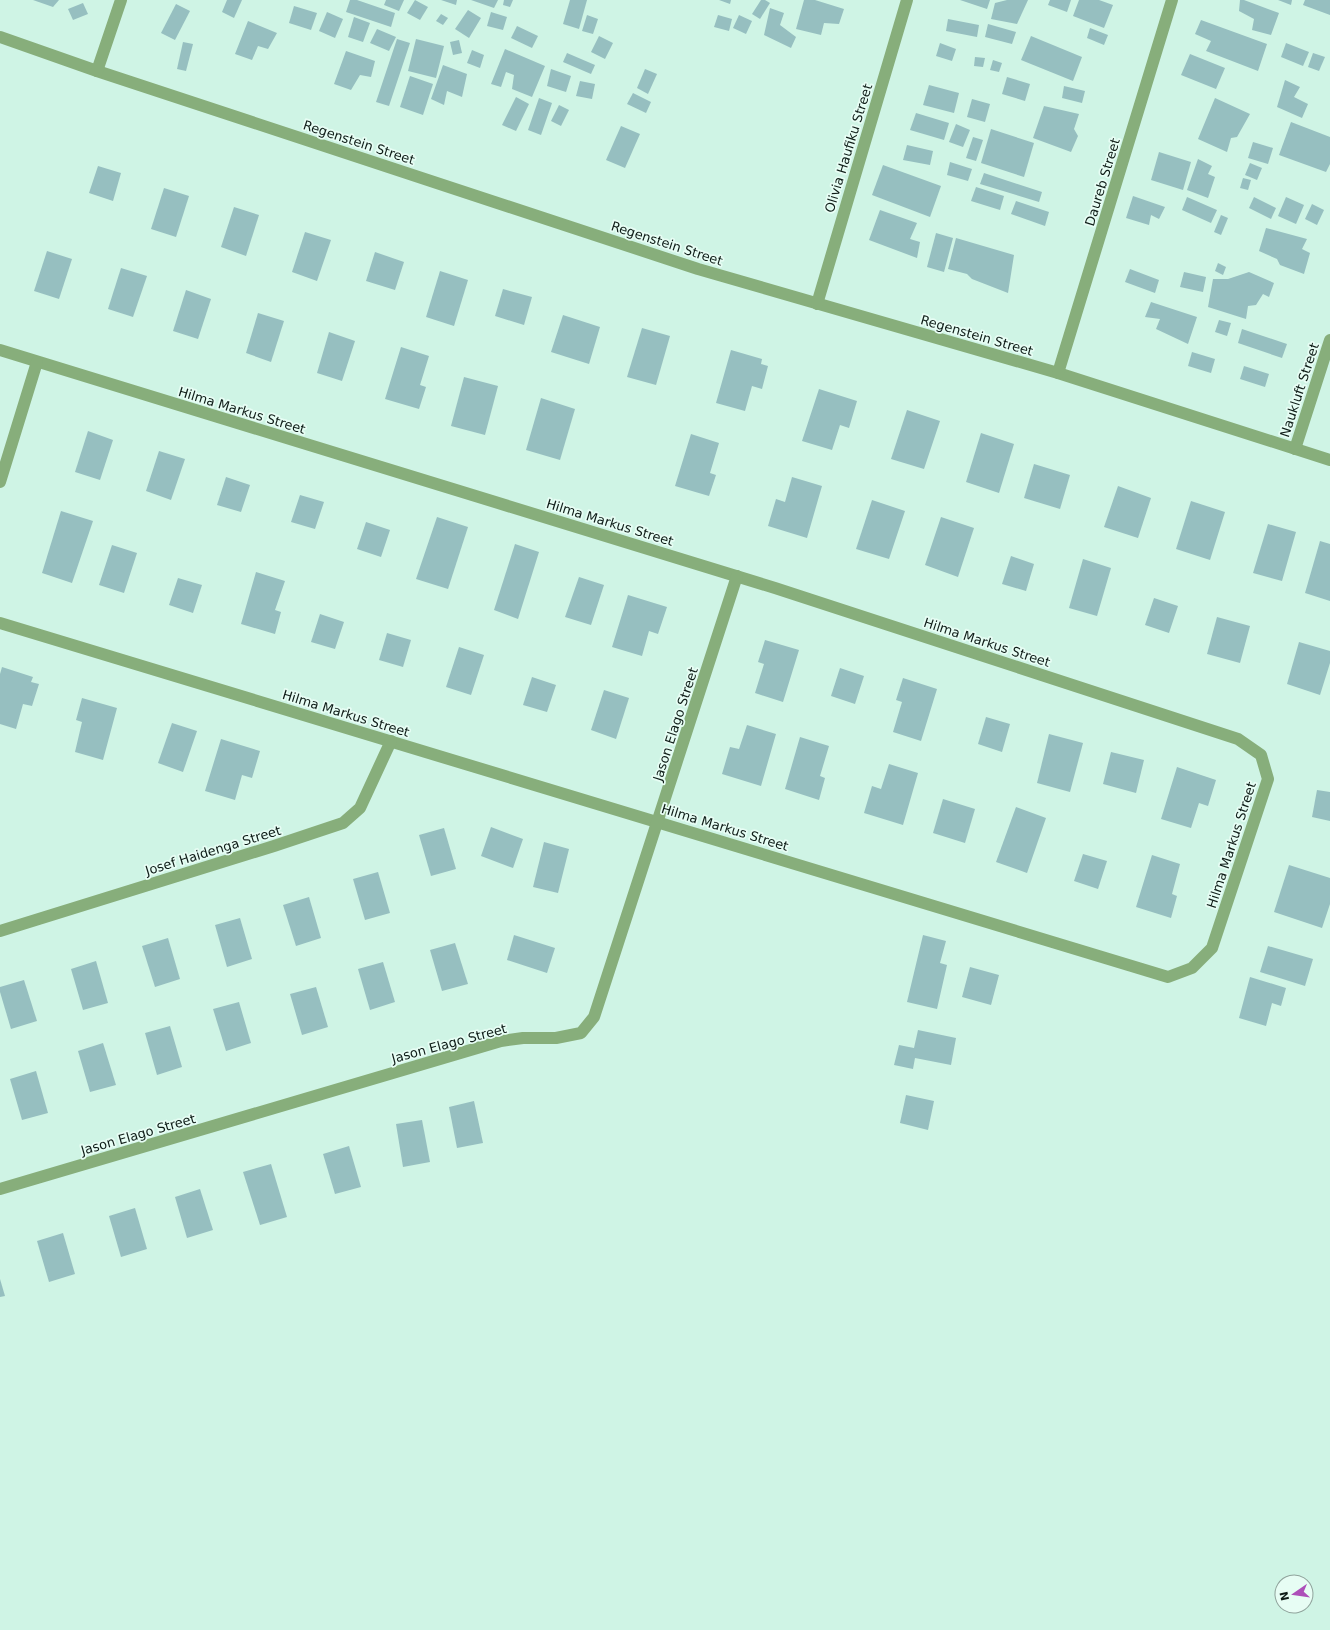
<svg xmlns="http://www.w3.org/2000/svg" width="1330" height="1630" font-family="'DejaVu Sans',sans-serif">
<style>
.building{fill:#96bfc0}
.lines{fill:none;stroke-linecap:round;stroke-linejoin:round}
.minor{stroke:#87ae7b;stroke-width:12}
.labels{text-anchor:middle;stroke-width:3.5;stroke-linejoin:round;paint-order:stroke}
.street-label{font-size:13px;fill:#0e1c17;stroke:#e7fdf4}
</style>
<rect width="100%" height="100%" fill="#cff4e5"/>
<!-- building -->
<g class="building">
<polygon points="33,0 59,0 53,7"/>
<polygon points="227,0 242,0 234,18 222,12"/>
<polygon points="350,0 357,0 395,13 391,27 346,12"/>
<polygon points="386,0 404,0 399,11 384,5"/>
<polygon points="415,0 428,7 420,20 407,13"/>
<polygon points="441,0 457,0 456,5"/>
<polygon points="471,0 498,0 494,8"/>
<polygon points="504,0 513,0 510,7 503,5"/>
<polygon points="570,0 587,0 579,29 563,24"/>
<polygon points="719,0 731,0 730,4"/>
<polygon points="761,0 765,0 770,3 760,19 752,14"/>
<polygon points="804,0 815,0 844,9 839,24 824,23 821,35 796,29"/>
<polygon points="960,0 990,0 987,9"/>
<polygon points="1007,0 1028,0 1017,24 991,19 995,3"/>
<polygon points="1050,0 1071,0 1067,12 1048,5"/>
<polygon points="1079,0 1099,0 1113,5 1104,28 1073,16"/>
<polygon points="1240,0 1244,0 1279,13 1271,35 1252,30 1254,19 1239,11"/>
<polygon points="1278,0 1292,0 1291,5"/>
<polygon points="1305,0 1330,0 1330,15 1303,5"/>
<polygon points="83,3 88,14 73,20 68,9"/>
<polygon points="176,4 190,11 175,40 161,33"/>
<polygon points="294,6 317,13 311,30 289,23"/>
<polygon points="770,8 784,13 780,25 796,37 791,48 764,35"/>
<polygon points="468,10 481,18 469,38 455,29"/>
<polygon points="327,12 343,19 335,38 319,31"/>
<polygon points="491,12 507,17 503,30 487,26"/>
<polygon points="441,14 448,18 443,25 436,21"/>
<polygon points="587,15 598,19 593,34 582,31"/>
<polygon points="718,15 732,19 729,31 714,27"/>
<polygon points="739,15 752,21 746,34 733,28"/>
<polygon points="354,17 370,23 363,42 348,37"/>
<polygon points="948,19 979,25 977,37 946,31"/>
<polygon points="1201,20 1267,44 1258,71 1206,51 1211,41 1195,34"/>
<polygon points="248,21 277,33 268,49 258,46 252,60 235,54"/>
<polygon points="988,24 1016,32 1012,44 985,37"/>
<polygon points="517,26 538,36 532,48 511,38"/>
<polygon points="1090,28 1108,35 1104,45 1087,38"/>
<polygon points="377,29 396,37 389,51 370,43"/>
<polygon points="599,36 613,43 605,59 591,52"/>
<polygon points="1031,36 1082,57 1073,81 1021,60"/>
<polygon points="397,39 410,43 389,106 376,102"/>
<polygon points="416,39 444,46 436,78 408,71"/>
<polygon points="459,40 462,53 453,55 450,42"/>
<polygon points="183,42 193,44 186,71 177,69"/>
<polygon points="940,43 956,49 952,61 936,56"/>
<polygon points="1286,43 1309,52 1303,66 1281,57"/>
<polygon points="505,49 545,66 532,97 512,89 514,75 506,72 501,87 491,84"/>
<polygon points="472,50 484,55 480,68 467,63"/>
<polygon points="346,51 375,61 371,77 360,75 351,90 334,84"/>
<polygon points="567,53 595,65 591,74 563,62"/>
<polygon points="1313,53 1325,57 1319,71 1308,67"/>
<polygon points="1190,54 1225,68 1216,89 1181,75"/>
<polygon points="975,57 985,58 983,67 974,66"/>
<polygon points="993,60 1002,63 999,72 990,70"/>
<polygon points="443,65 467,74 462,97 447,91 444,105 431,99"/>
<polygon points="551,69 571,76 566,92 547,86"/>
<polygon points="645,69 657,74 648,94 637,88"/>
<polygon points="410,76 433,84 423,115 400,107"/>
<polygon points="1007,77 1030,84 1025,101 1002,94"/>
<polygon points="1285,80 1300,87 1294,97 1308,104 1302,118 1277,107"/>
<polygon points="580,81 595,84 592,99 576,96"/>
<polygon points="929,85 959,93 954,113 923,105"/>
<polygon points="1064,86 1085,91 1082,103 1062,98"/>
<polygon points="633,93 651,102 646,113 627,104"/>
<polygon points="516,97 529,104 516,131 502,125"/>
<polygon points="539,98 552,103 541,135 528,130"/>
<polygon points="1215,98 1250,114 1237,137 1231,138 1227,152 1198,139"/>
<polygon points="972,99 990,104 985,122 967,117"/>
<polygon points="559,105 569,110 561,126 551,121"/>
<polygon points="1044,106 1079,114 1074,129 1078,136 1071,152 1033,138"/>
<polygon points="916,113 949,123 944,140 910,130"/>
<polygon points="1291,122 1330,137 1330,164 1326,172 1279,155"/>
<polygon points="956,124 970,130 963,147 949,142"/>
<polygon points="621,126 640,134 625,168 606,160"/>
<polygon points="991,129 1034,143 1024,177 981,163"/>
<polygon points="973,137 983,140 976,161 966,158"/>
<polygon points="1253,142 1273,148 1268,164 1248,158"/>
<polygon points="907,145 933,151 930,165 903,160"/>
<polygon points="1159,152 1191,162 1183,190 1151,180"/>
<polygon points="1198,159 1212,166 1208,174 1215,177 1208,198 1187,190"/>
<polygon points="950,162 972,169 968,181 947,175"/>
<polygon points="1250,163 1262,168 1257,180 1245,175"/>
<polygon points="883,165 941,186 930,217 872,195"/>
<polygon points="98,166 121,173 113,201 89,193"/>
<polygon points="984,173 1042,192 1039,202 980,184"/>
<polygon points="1243,178 1251,180 1248,190 1240,188"/>
<polygon points="976,187 1004,196 1000,210 971,201"/>
<polygon points="164,188 189,196 176,237 151,229"/>
<polygon points="1133,196 1165,207 1159,219 1151,215 1149,225 1126,218"/>
<polygon points="1187,197 1217,210 1211,223 1182,210"/>
<polygon points="1254,197 1276,208 1271,219 1249,208"/>
<polygon points="1286,197 1304,205 1296,224 1278,216"/>
<polygon points="1016,201 1049,212 1045,226 1011,214"/>
<polygon points="1312,204 1324,210 1317,225 1305,219"/>
<polygon points="234,207 259,215 246,256 221,247"/>
<polygon points="880,210 917,223 910,239 920,242 917,258 869,240"/>
<polygon points="1221,215 1228,218 1221,235 1214,232"/>
<polygon points="1266,228 1307,239 1302,249 1310,253 1304,274 1280,265 1277,259 1259,251"/>
<polygon points="305,232 331,240 317,281 292,272"/>
<polygon points="936,233 953,238 944,272 927,267"/>
<polygon points="956,238 1014,255 1008,293 972,279 967,274 948,269"/>
<polygon points="47,251 72,259 59,299 34,291"/>
<polygon points="375,252 404,262 395,290 366,281"/>
<polygon points="1218,263 1226,267 1223,275 1215,271"/>
<polygon points="121,268 147,276 133,317 108,309"/>
<polygon points="1130,269 1159,280 1155,293 1125,282"/>
<polygon points="440,271 468,280 454,326 426,317"/>
<polygon points="1184,272 1206,277 1203,292 1180,287"/>
<polygon points="1249,272 1274,283 1269,297 1263,294 1256,305 1248,306 1246,319 1208,307 1213,279 1228,279"/>
<polygon points="503,289 532,297 524,325 495,316"/>
<polygon points="186,290 211,299 198,339 173,331"/>
<polygon points="1151,302 1197,317 1188,344 1156,329 1160,319 1145,317"/>
<polygon points="258,313 284,321 271,362 246,353"/>
<polygon points="563,315 600,327 589,364 551,352"/>
<polygon points="1219,320 1231,323 1227,336 1215,332"/>
<polygon points="642,328 670,336 656,385 627,377"/>
<polygon points="1242,329 1287,344 1282,358 1238,343"/>
<polygon points="329,332 355,341 342,381 317,373"/>
<polygon points="401,347 429,356 420,385 426,387 419,409 385,399"/>
<polygon points="731,350 762,359 761,364 768,366 762,389 752,386 745,411 716,403"/>
<polygon points="1192,352 1215,359 1211,373 1188,366"/>
<polygon points="1244,366 1269,374 1265,387 1240,379"/>
<polygon points="464,377 498,386 485,435 451,426"/>
<polygon points="819,389 857,401 849,428 840,425 832,450 802,441"/>
<polygon points="541,398 575,409 560,460 526,450"/>
<polygon points="907,410 940,421 924,469 891,459"/>
<polygon points="88,431 113,440 100,480 75,472"/>
<polygon points="981,433 1014,444 999,493 966,482"/>
<polygon points="691,434 719,443 710,473 716,475 709,496 675,486"/>
<polygon points="159,451 185,459 171,500 146,491"/>
<polygon points="1034,464 1070,475 1060,509 1024,498"/>
<polygon points="226,477 250,485 241,512 217,505"/>
<polygon points="792,477 822,486 807,538 768,526 776,499 785,502"/>
<polygon points="1118,486 1151,498 1138,538 1104,527"/>
<polygon points="300,495 324,502 315,529 291,522"/>
<polygon points="872,500 905,511 889,559 856,549"/>
<polygon points="1191,501 1225,512 1210,560 1176,549"/>
<polygon points="61,511 93,521 72,583 42,573"/>
<polygon points="437,517 468,527 448,589 416,579"/>
<polygon points="941,517 974,528 958,577 925,565"/>
<polygon points="366,522 390,530 381,557 357,549"/>
<polygon points="1268,524 1296,532 1282,581 1253,573"/>
<polygon points="1320,541 1330,544 1330,601 1305,593"/>
<polygon points="515,544 539,552 518,619 494,610"/>
<polygon points="112,545 137,553 124,593 99,585"/>
<polygon points="1011,556 1034,564 1026,591 1002,584"/>
<polygon points="1083,559 1111,568 1097,616 1069,608"/>
<polygon points="256,572 285,581 275,610 281,612 275,634 241,624"/>
<polygon points="579,577 604,585 591,625 565,617"/>
<polygon points="178,578 202,585 193,613 169,605"/>
<polygon points="628,595 667,607 658,634 649,631 642,656 612,647"/>
<polygon points="1154,598 1178,606 1169,633 1145,625"/>
<polygon points="320,614 344,622 335,649 311,642"/>
<polygon points="1217,617 1250,626 1240,663 1207,654"/>
<polygon points="387,633 411,640 403,667 379,660"/>
<polygon points="765,640 799,650 783,702 755,693 764,664 758,662"/>
<polygon points="1299,642 1330,651 1330,663 1320,695 1287,684"/>
<polygon points="459,647 484,655 471,695 446,687"/>
<polygon points="2,667 33,677 31,682 39,684 32,706 23,704 16,729 0,724 0,674"/>
<polygon points="840,668 864,676 855,704 831,696"/>
<polygon points="532,677 556,685 547,712 523,705"/>
<polygon points="903,678 937,689 921,741 893,732 902,702 896,700"/>
<polygon points="604,690 629,698 616,739 591,730"/>
<polygon points="82,698 117,708 103,760 75,752 82,722 76,720"/>
<polygon points="986,717 1010,724 1002,752 978,744"/>
<polygon points="172,723 197,731 183,772 158,763"/>
<polygon points="747,725 776,734 761,786 722,774 730,747 739,749"/>
<polygon points="1049,734 1083,743 1070,792 1037,783"/>
<polygon points="800,737 829,746 820,776 825,778 819,800 785,789"/>
<polygon points="221,739 260,751 252,778 242,775 235,800 205,791"/>
<polygon points="1111,752 1144,760 1136,793 1103,784"/>
<polygon points="889,764 918,773 903,825 864,813 872,786 881,789"/>
<polygon points="1177,767 1216,780 1208,806 1199,803 1191,828 1161,819"/>
<polygon points="1317,790 1330,792 1330,821 1312,817"/>
<polygon points="943,799 975,809 965,843 933,833"/>
<polygon points="1016,807 1046,818 1027,873 996,862"/>
<polygon points="491,827 523,839 513,868 481,856"/>
<polygon points="444,828 456,869 431,876 419,835"/>
<polygon points="544,842 569,849 558,893 533,887"/>
<polygon points="1083,854 1107,861 1098,889 1074,881"/>
<polygon points="1152,855 1180,864 1172,894 1177,896 1171,918 1136,907"/>
<polygon points="1289,865 1330,878 1330,904 1322,928 1274,912"/>
<polygon points="378,872 390,913 365,920 353,879"/>
<polygon points="309,897 321,938 296,946 283,905"/>
<polygon points="240,918 252,959 227,967 215,925"/>
<polygon points="514,935 555,948 547,973 507,960"/>
<polygon points="923,935 946,941 940,963 947,965 937,1009 907,1002"/>
<polygon points="168,938 180,979 155,987 142,946"/>
<polygon points="455,943 468,984 442,991 430,950"/>
<polygon points="1268,946 1313,959 1305,986 1260,972"/>
<polygon points="96,961 108,1003 83,1010 71,969"/>
<polygon points="383,962 395,1002 370,1010 358,969"/>
<polygon points="970,967 999,975 991,1005 962,997"/>
<polygon points="1250,977 1286,988 1281,1006 1272,1003 1266,1026 1239,1018"/>
<polygon points="24,980 37,1021 11,1029 0,992 0,987"/>
<polygon points="316,987 328,1027 302,1035 290,994"/>
<polygon points="239,1002 251,1043 226,1051 213,1009"/>
<polygon points="170,1026 182,1067 157,1075 145,1033"/>
<polygon points="918,1030 956,1038 951,1065 915,1058 913,1069 894,1065 899,1045 914,1048"/>
<polygon points="103,1043 116,1085 90,1092 78,1051"/>
<polygon points="36,1071 48,1113 22,1120 10,1079"/>
<polygon points="906,1095 934,1101 928,1130 900,1123"/>
<polygon points="474,1101 483,1143 457,1148 449,1107"/>
<polygon points="422,1120 430,1162 403,1167 396,1124"/>
<polygon points="349,1146 361,1187 335,1194 323,1154"/>
<polygon points="271,1164 287,1217 260,1225 243,1172"/>
<polygon points="200,1189 213,1230 187,1238 175,1197"/>
<polygon points="135,1208 147,1249 121,1257 109,1216"/>
<polygon points="63,1233 75,1274 49,1282 37,1241"/>
<polygon points="0,1279 5,1296 0,1297"/>
</g>
<g class="lines">
<!-- minor -->
<g class="minor">
<polyline points="0,37 97,71 698,269 1058,373 1330,460"/>
<polyline points="97,71 121,0"/>
<polyline points="817,304 907,0"/>
<polyline points="0,350 775,588 1238,739 1261,755 1268,779 1212,948 1192,968 1168,977 0,623"/>
<polyline points="1058,373 1172,0"/>
<polyline points="1295,449 1330,340"/>
<polyline points="0,482 37,362"/>
<polyline points="0,931 274,846 343,823 360,808 391,741"/>
<polyline points="0,1189 501,1041 523,1038 556,1038 581,1033 594,1017 737,576"/>
</g>
</g>
<g class="labels">
<!-- street labels -->
<g class="street-label">
<text transform="translate(359 142) rotate(18)" y="5">Regenstein Street</text>
<text transform="translate(848 148) rotate(-73)" y="5">Olivia Haufiku Street</text>
<text transform="translate(1102 182) rotate(-73)" y="5">Daureb Street</text>
<text transform="translate(667 243) rotate(18)" y="5">Regenstein Street</text>
<text transform="translate(977 335) rotate(16)" y="5">Regenstein Street</text>
<text transform="translate(1299 390) rotate(-72)" y="5">Naukluft Street</text>
<text transform="translate(242 410) rotate(17)" y="5">Hilma Markus Street</text>
<text transform="translate(610 522) rotate(17)" y="5">Hilma Markus Street</text>
<text transform="translate(987 642) rotate(18)" y="5">Hilma Markus Street</text>
<text transform="translate(346 713) rotate(17)" y="5">Hilma Markus Street</text>
<text transform="translate(675 724) rotate(-72)" y="5">Jason Elago Street</text>
<text transform="translate(725 827) rotate(17)" y="5">Hilma Markus Street</text>
<text transform="translate(1231 845) rotate(-72)" y="5">Hilma Markus Street</text>
<text transform="translate(213 850) rotate(-17)" y="5">Josef Haidenga Street</text>
<text transform="translate(449 1043) rotate(-15)" y="5">Jason Elago Street</text>
<text transform="translate(138 1134) rotate(-16)" y="5">Jason Elago Street</text>
</g>
</g>
<!-- north arrow -->
<g transform="translate(1294 1594) rotate(257)"><circle r="19" fill="#e7fdf4" stroke="#90a39c"/>
<path d="M0-3L7 15L0 10L-7 15Z" fill="#ad4fb9"/>
<text y="-6" font-size="11" font-weight="bold" text-anchor="middle" fill="#0e1c17">N</text>
</g>
</svg>
